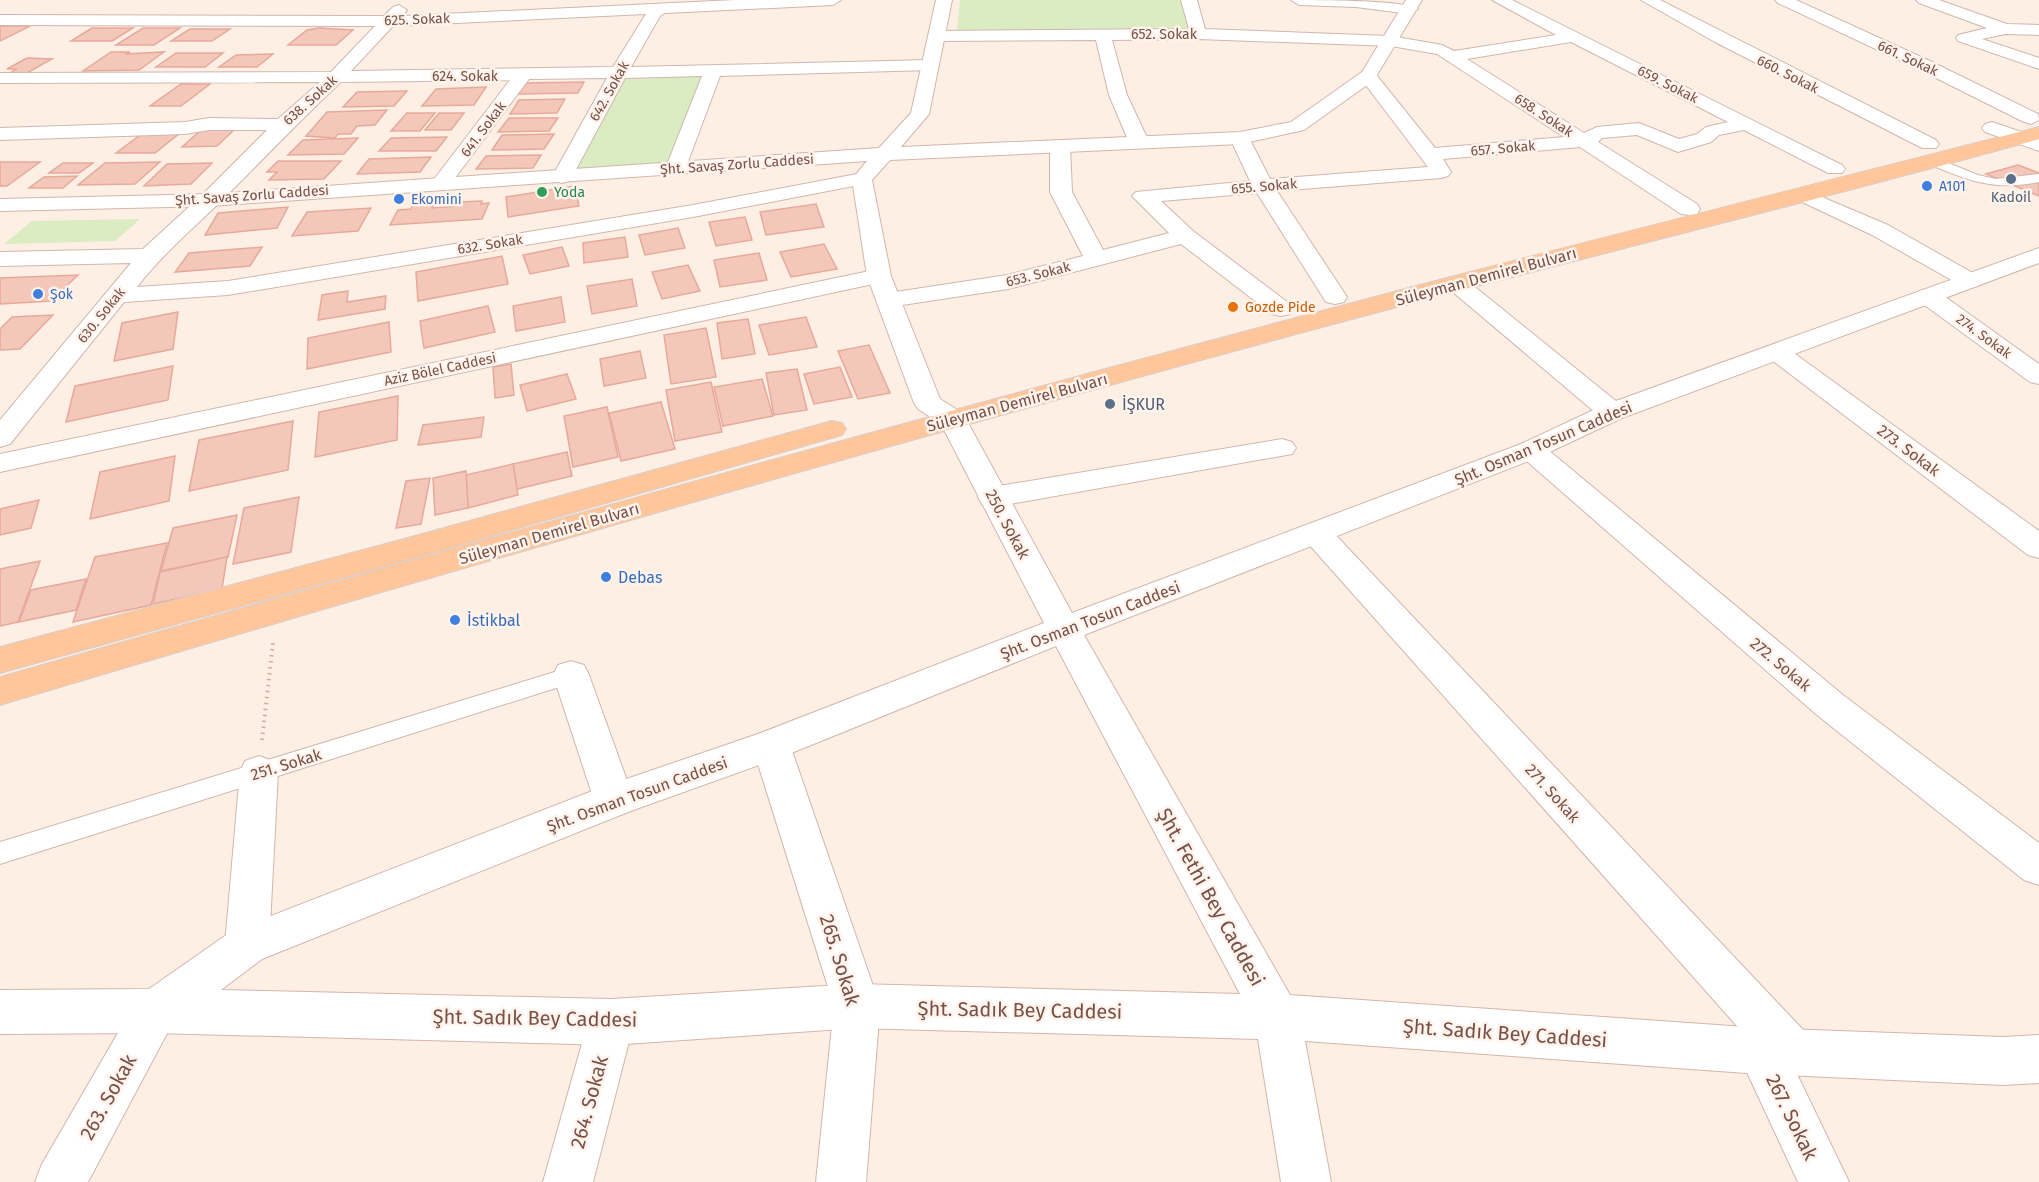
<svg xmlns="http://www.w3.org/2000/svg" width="2039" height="1182" font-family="'Fira Sans',sans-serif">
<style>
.green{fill:#dbebc2}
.building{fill:#f4c7bb;stroke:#e7a99a;stroke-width:1.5}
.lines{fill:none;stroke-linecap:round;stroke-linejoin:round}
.lane-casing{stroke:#d1b6ac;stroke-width:2}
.street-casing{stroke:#d1b6ac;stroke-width:2}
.secondary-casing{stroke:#d4b5aa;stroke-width:2}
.primary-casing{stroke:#d9cecc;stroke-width:2}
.path{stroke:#d9a99e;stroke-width:4;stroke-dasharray:1.5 4.5;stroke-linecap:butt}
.lane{fill:#fff;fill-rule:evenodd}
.street{fill:#fff;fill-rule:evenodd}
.secondary{fill:#fff;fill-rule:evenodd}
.primary{fill:#fec69a;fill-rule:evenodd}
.service-dot{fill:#5c6f8a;stroke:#fff3eb;stroke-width:2}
.shop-dot{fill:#3f7fe0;stroke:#fff3eb;stroke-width:2}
.leisure-dot{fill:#2e9e5b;stroke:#fff3eb;stroke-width:2}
.food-dot{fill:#e8710a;stroke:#fff3eb;stroke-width:2}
.labels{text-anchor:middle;stroke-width:5;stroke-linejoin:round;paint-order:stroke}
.far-street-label{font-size:14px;fill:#775048;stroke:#fff3eb}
.far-shop-label{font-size:14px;fill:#366cbe;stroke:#fff3eb;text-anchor:start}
.far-leisure-label{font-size:14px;fill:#27864d;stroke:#fff3eb;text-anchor:start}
.far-service-label{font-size:14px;fill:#4e5e75;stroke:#fff3eb}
.far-food-label{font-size:14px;fill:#c56008;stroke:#fff3eb;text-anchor:start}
.street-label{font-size:16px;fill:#775048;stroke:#fff3eb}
.service-label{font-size:16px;fill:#4e5e75;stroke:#fff3eb;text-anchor:start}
.shop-label{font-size:16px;fill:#366cbe;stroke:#fff3eb;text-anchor:start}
.near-street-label{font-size:20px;fill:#775048;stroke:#fff3eb}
</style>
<rect width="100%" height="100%" fill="#fdefe4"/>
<!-- green -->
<g class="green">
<polygon points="960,0 1181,0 1190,31 957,30"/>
<polygon points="704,76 669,162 575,169 622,79"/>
<polygon points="140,219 115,241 4,244 32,221"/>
</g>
<!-- building -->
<g class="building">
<polygon points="0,26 30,26 0,41"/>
<polygon points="92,28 133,28 112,41 71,41"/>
<polygon points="143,28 180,28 154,45 116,45"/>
<polygon points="319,28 353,30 336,45 288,45 307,30"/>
<polygon points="190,29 230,29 212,41 171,41"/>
<polygon points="111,52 130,52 125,54 164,52 139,70 83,71"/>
<polygon points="176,53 223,53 205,67 156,67"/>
<polygon points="273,54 257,67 219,67 236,55"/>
<polygon points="27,58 52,59 27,73 10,73 16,69 7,69"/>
<polygon points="584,82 578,93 518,94 525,83"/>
<polygon points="181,84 210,84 181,106 150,106"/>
<polygon points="486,87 474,105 422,106 436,89"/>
<polygon points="407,91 394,106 343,107 357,92"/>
<polygon points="565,99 557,113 510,114 519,100"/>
<polygon points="387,110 375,125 357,126 351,134 338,134 335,138 306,136 327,112"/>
<polygon points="407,113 435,113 420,131 391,131"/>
<polygon points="439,113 464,113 451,130 425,130"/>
<polygon points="509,118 558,118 549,131 498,132"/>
<polygon points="235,129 217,146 182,147 201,130"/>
<polygon points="143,133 180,133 155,153 116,153"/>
<polygon points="554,134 544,149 492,150 502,135"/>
<polygon points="447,137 436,151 379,151 391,138"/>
<polygon points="358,138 344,154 288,155 303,140"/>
<polygon points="541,155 533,168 476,169 486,156"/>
<polygon points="431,157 420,172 357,174 369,159"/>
<polygon points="278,161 341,161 324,179 269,180 277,172 267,172"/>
<polygon points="0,162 40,162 7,186 0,186"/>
<polygon points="160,162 135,184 78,185 105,163"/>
<polygon points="63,163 93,163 79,173 49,173"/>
<polygon points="212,163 191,184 144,186 167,164"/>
<polygon points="2018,165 2039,173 2039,196 1986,174"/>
<polygon points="77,176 63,188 29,188 44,177"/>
<polygon points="575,186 579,206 508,217 506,197"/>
<polygon points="482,201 481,204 489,203 482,219 390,225 398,210 411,209 412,206 434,204 432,208 458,206 460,202"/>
<polygon points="816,204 824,227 766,235 760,212"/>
<polygon points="288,207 277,228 205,235 218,213"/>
<polygon points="371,208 358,231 292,236 307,212"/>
<polygon points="745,217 752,240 716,246 709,222"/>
<polygon points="678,228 685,248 645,255 639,235"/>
<polygon points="625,237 628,257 584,263 583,243"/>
<polygon points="824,244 837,269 791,277 780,252"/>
<polygon points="262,247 250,266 175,272 189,253"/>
<polygon points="562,247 569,266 530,274 523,255"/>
<polygon points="759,253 767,280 720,287 714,260"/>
<polygon points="502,256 508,284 418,301 416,272"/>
<polygon points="688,265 700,291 662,299 652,272"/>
<polygon points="78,275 51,301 0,304 0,278"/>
<polygon points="632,279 637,306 592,314 587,286"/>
<polygon points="348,291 347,302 386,296 385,309 318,320 322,295"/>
<polygon points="561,297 565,322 516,331 513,306"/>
<polygon points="488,306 495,332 424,348 420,321"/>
<polygon points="178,312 173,349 114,361 122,323"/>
<polygon points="53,315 20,349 0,350 0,329 12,317"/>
<polygon points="806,317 817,347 769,355 759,325"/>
<polygon points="748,319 755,354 722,359 717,323"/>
<polygon points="389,322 391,352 307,369 308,338"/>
<polygon points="706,328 716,377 671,384 664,335"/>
<polygon points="869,345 890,393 858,399 838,351"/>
<polygon points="640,351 646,378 604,386 600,359"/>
<polygon points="511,364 514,395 495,398 493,367"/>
<polygon points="173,366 168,400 66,422 75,386"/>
<polygon points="840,367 852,397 814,404 804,374"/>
<polygon points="797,369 807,410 774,415 766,373"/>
<polygon points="567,374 576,399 527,411 520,385"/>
<polygon points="762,379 773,416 723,426 714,387"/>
<polygon points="711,382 722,432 675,441 666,390"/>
<polygon points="398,396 397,440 315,457 319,412"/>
<polygon points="661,402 675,449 621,461 609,413"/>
<polygon points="607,407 618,457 573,467 564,416"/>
<polygon points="484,417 481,437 418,445 423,425"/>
<polygon points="293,421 288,470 189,491 199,440"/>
<polygon points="567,452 572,476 517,489 513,464"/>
<polygon points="175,456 169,501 90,519 100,472"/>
<polygon points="513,464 518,495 468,508 466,475"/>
<polygon points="466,471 468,508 435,515 433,478"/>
<polygon points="430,478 421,524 396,528 406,481"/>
<polygon points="299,497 291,552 233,564 244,508"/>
<polygon points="39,500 31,528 0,535 0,509"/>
<polygon points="237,515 228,557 161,571 173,528"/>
<polygon points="167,543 151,605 73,622 95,557"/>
<polygon points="227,557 222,589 153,604 160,572"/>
<polygon points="40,561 18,622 0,626 0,569"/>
<polygon points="86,579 76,610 19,622 31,590"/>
</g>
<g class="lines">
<defs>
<g id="lane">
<path d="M1933 157 1978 175 1996 179 2039 174V182C1994 191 1969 181 1929 164V158Z"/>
<polygon points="571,667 578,669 581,675 578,681 0,864 0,842"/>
</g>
<g id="street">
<path d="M735 0H841L833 5 665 13 660 16 631 67 930 60 936 61 939 65 936 69 930 70 720 76 686 167 683 171H669L666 167 702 76 625 78 572 177 569 181 562 183 555 181 552 177 607 78 529 79 449 186 442 188 435 186 432 182 510 80 341 82C298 122 259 164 217 205 189 232 161 256 137 287L228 281 693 205 862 173 869 175 872 179 869 183 693 217 228 295 124 302 10 444 0 447V420L131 263 0 266V252L143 249 202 195 267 130H209L185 134 0 140V128L185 122 209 118 278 119 320 82 0 83V73L331 72 375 26 0 25V15L384 16 393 7 399 5 407 10 402 16ZM646 14 613 67 351 71 393 26Z"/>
<path d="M1181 0H1197L1205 29 1391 36 1442 45 1454 51 1556 35 1492 0H1512L1842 165 1845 169 1842 173H1828L1744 130 1719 135 1711 142 1678 152 1637 135 1602 138 1598 142 1697 204 1700 209 1697 214 1689 215 1681 214 1580 147 1443 159 1451 172 1448 176 1441 178 1277 191 1347 297 1344 302 1335 304 1326 302 1257 193 1161 201 1193 231 1290 304 1293 309 1290 314 1281 316 1272 314 1181 244 1008 289 889 307 880 305 877 300 880 295 889 293 1007 275 1083 256 1050 192V145L1053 141H1067L1070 145 1072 192 1103 250 1169 233 1132 196 1136 192 1250 181 1230 138 1233 134H1247L1270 179 1428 167 1359 76 1362 72H1374L1435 148 1564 137 1437 54 1391 46 1198 39 1112 40 1127 95 1149 142 1146 146H1132L1129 142 1109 95 1096 40 937 41 929 36 937 31 1189 29ZM1571 42 1728 122 1706 127 1697 134 1679 139 1639 123 1597 127 1584 133 1467 59Z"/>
<path d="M1291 0C1313 0 1406 0 1418 9L1410 14 1356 7 1299 5Z"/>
<polygon points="1641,0 1660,0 1936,140 1939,144 1936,148 1922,148 1715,42"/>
<polygon points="1775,0 1796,0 1930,61 2038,114 2039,120 2031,124 2024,122 1918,69 1778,3"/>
<polygon points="1916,0 1939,0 2007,24 2039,25 2039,35 2005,34 1982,39 2039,58 2039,69 1958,41 1956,38 1958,35 1987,28 1919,3"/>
<polygon points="1992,122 2039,138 2039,151 1985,132 1982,128 1985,124"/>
<polygon points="1803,189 1888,225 1978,276 1982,281 1978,286 1970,288 1962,286 1872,235 1796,199 1792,195 1796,191"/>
<polygon points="879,269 887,271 891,276 887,281 0,472 0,454"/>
<polygon points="1456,276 1464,278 1622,406 1626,412 1622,418 1612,420 1602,418 1448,288 1444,283 1448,278"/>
<polygon points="1928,289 1937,291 2039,364 2039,384 2030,382 1919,301 1916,296 1919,291"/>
<polygon points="1778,345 1787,348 2039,531 2039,558 2028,555 1769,358 1765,353 1769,348"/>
<polygon points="1282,439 1292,442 1296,448 1292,454 993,507 982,504 978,497 982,490 993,487"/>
<polygon points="1531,441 1541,444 1843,695 2039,843 2039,885 2024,880 1817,715 1521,456 1517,450 1521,444"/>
<polygon points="1317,524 1328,527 1807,1034 1813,1051 1807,1068 1796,1072 1849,1182 1798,1182 1737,1051 1744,1034 1306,541 1301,534 1306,527"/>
<polygon points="571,661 584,665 589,675 634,800 628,812 614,817 600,812 594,800 553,675 558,665"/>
<polygon points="771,730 784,734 790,745 880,1006 866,1182 816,1182 834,1006 752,745 758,734"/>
<polygon points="259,756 273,761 278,772 269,945 262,959 247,965 232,959 225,945 240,772 245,761"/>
<polygon points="156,989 172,995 179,1011 88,1182 35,1182 42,1164 140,995"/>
<polygon points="611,999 627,1006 634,1022 593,1182 543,1182 588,1022 595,1006"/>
</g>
<path id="secondary" d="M936 0H952L929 114 901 147 1240 132 1291 122 1362 72 1406 0H1422L1374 80 1304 130 1240 144 890 160 872 180 891 276 940 399 962 413 966 419 1072 613 1521 444 1602 406 2039 248V263L1622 418 1541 456 1084 635 1290 995 1760 1028 2003 1037 2039 1035V1083L2003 1085 1760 1074 1305 1041 1331 1182H1281L1258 1039 857 1028 611 1045 156 1033 0 1034V990L149 989 232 931 600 788 758 734 1044 623 941 424 918 409 914 403 867 276 852 179 867 161 210 206 0 211V199L210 194 879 148 911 113ZM1056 646 1240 994 857 984 611 999 221 990 262 959 628 812 784 756Z"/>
<g id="primary">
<path d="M2039 127V139C1786 209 1531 270 1278 339 850 455 425 578 0 705V677C480 540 960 406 1443 279 1641 227 1840 178 2039 127Z"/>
<polygon points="832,421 842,423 846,429 842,435 415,558 0,673 0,647 404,539"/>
</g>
</defs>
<!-- lane casing -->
<use href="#lane" class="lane-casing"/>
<!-- street casing -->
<use href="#street" class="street-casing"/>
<!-- secondary casing -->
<use href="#secondary" class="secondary-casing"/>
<!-- primary casing -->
<use href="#primary" class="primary-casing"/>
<!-- path -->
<polyline class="path" points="262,740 273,643"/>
<!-- lane -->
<use href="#lane" class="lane"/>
<!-- street -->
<use href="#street" class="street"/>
<!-- secondary -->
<use href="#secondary" class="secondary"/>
<!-- primary -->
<use href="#primary" class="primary"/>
</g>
<!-- markers -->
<g class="service-dot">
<circle cx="2011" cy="179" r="6"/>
<circle cx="1110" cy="404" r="6"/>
</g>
<g class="shop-dot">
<circle cx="1927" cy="186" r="6"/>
<circle cx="399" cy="199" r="6"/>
<circle cx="38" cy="294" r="6"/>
<circle cx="606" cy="577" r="6"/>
<circle cx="455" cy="620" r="6"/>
</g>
<circle class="leisure-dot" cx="542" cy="192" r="6"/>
<circle class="food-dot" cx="1233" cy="307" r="6"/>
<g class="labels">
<!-- far-street labels -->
<g class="far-street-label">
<text transform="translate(417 19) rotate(-2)" y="5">625. Sokak</text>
<text x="1164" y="39">652. Sokak</text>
<text transform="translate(1908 58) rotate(25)" y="5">661. Sokak</text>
<text transform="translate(1788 74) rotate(27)" y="5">660. Sokak</text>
<text x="465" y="81">624. Sokak</text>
<text transform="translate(1668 84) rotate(27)" y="5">659. Sokak</text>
<text transform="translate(609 91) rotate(-61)" y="5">642. Sokak</text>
<text transform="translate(310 100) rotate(-42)" y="5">638. Sokak</text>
<text transform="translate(1544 115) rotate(33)" y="5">658. Sokak</text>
<text transform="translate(483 129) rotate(-53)" y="5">641. Sokak</text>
<text transform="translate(1503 148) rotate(-5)" y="5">657. Sokak</text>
<text transform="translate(737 164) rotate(-4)" y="5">Şht. Savaş Zorlu Caddesi</text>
<text transform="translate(1264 186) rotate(-5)" y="5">655. Sokak</text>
<text transform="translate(252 195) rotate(-4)" y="5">Şht. Savaş Zorlu Caddesi</text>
<text transform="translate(490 244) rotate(-9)" y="5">632. Sokak</text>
<text transform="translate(1038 274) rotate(-14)" y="5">653. Sokak</text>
<text transform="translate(101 315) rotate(-51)" y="5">630. Sokak</text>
<text transform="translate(1984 336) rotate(36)" y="5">274. Sokak</text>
<text transform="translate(440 369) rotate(-12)" y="5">Aziz Bölel Caddesi</text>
</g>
<!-- far-shop labels -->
<g class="far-shop-label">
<text x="1939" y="191">A101</text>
<text x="411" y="204">Ekomini</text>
<text x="50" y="299">Şok</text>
</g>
<!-- far-leisure labels -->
<g class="far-leisure-label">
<text x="554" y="197">Yoda</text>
</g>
<!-- far-service labels -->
<g class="far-service-label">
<text x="2011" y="202">Kadoil</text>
</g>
<!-- far-food labels -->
<g class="far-food-label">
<text x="1245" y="312">Gozde Pide</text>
</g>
<!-- street labels -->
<g class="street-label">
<text transform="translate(1486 276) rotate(-15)" y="6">Süleyman Demirel Bulvarı</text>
<text transform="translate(1017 402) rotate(-15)" y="6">Süleyman Demirel Bulvarı</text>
<text transform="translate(1543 443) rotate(-23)" y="6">Şht. Osman Tosun Caddesi</text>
<text transform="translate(1909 450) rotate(37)" y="6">273. Sokak</text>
<text transform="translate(1008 524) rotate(62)" y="6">250. Sokak</text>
<text transform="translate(549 533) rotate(-16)" y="6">Süleyman Demirel Bulvarı</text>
<text transform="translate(1090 620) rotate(-21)" y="6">Şht. Osman Tosun Caddesi</text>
<text transform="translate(1781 664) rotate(40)" y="6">272. Sokak</text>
<text transform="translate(286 764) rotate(-17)" y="6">251. Sokak</text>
<text transform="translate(1553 793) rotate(48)" y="6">271. Sokak</text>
<text transform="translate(637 794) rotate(-20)" y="6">Şht. Osman Tosun Caddesi</text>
</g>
<!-- service labels -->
<g class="service-label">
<text x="1122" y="410">İŞKUR</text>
</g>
<!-- shop labels -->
<g class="shop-label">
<text x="618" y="583">Debas</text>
<text x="467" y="626">İstikbal</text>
</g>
<!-- near-street labels -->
<g class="near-street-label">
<text transform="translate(1211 897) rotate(61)" y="7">Şht. Fethi Bey Caddesi</text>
<text transform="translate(840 960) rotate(73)" y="7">265. Sokak</text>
<text transform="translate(1020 1010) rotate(1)" y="7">Şht. Sadık Bey Caddesi</text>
<text transform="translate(535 1018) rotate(1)" y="7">Şht. Sadık Bey Caddesi</text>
<text transform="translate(1505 1033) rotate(4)" y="7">Şht. Sadık Bey Caddesi</text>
<text transform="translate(108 1097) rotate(-61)" y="7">263. Sokak</text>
<text transform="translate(589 1102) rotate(-75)" y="7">264. Sokak</text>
<text transform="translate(1792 1117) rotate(64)" y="7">267. Sokak</text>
</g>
</g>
</svg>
